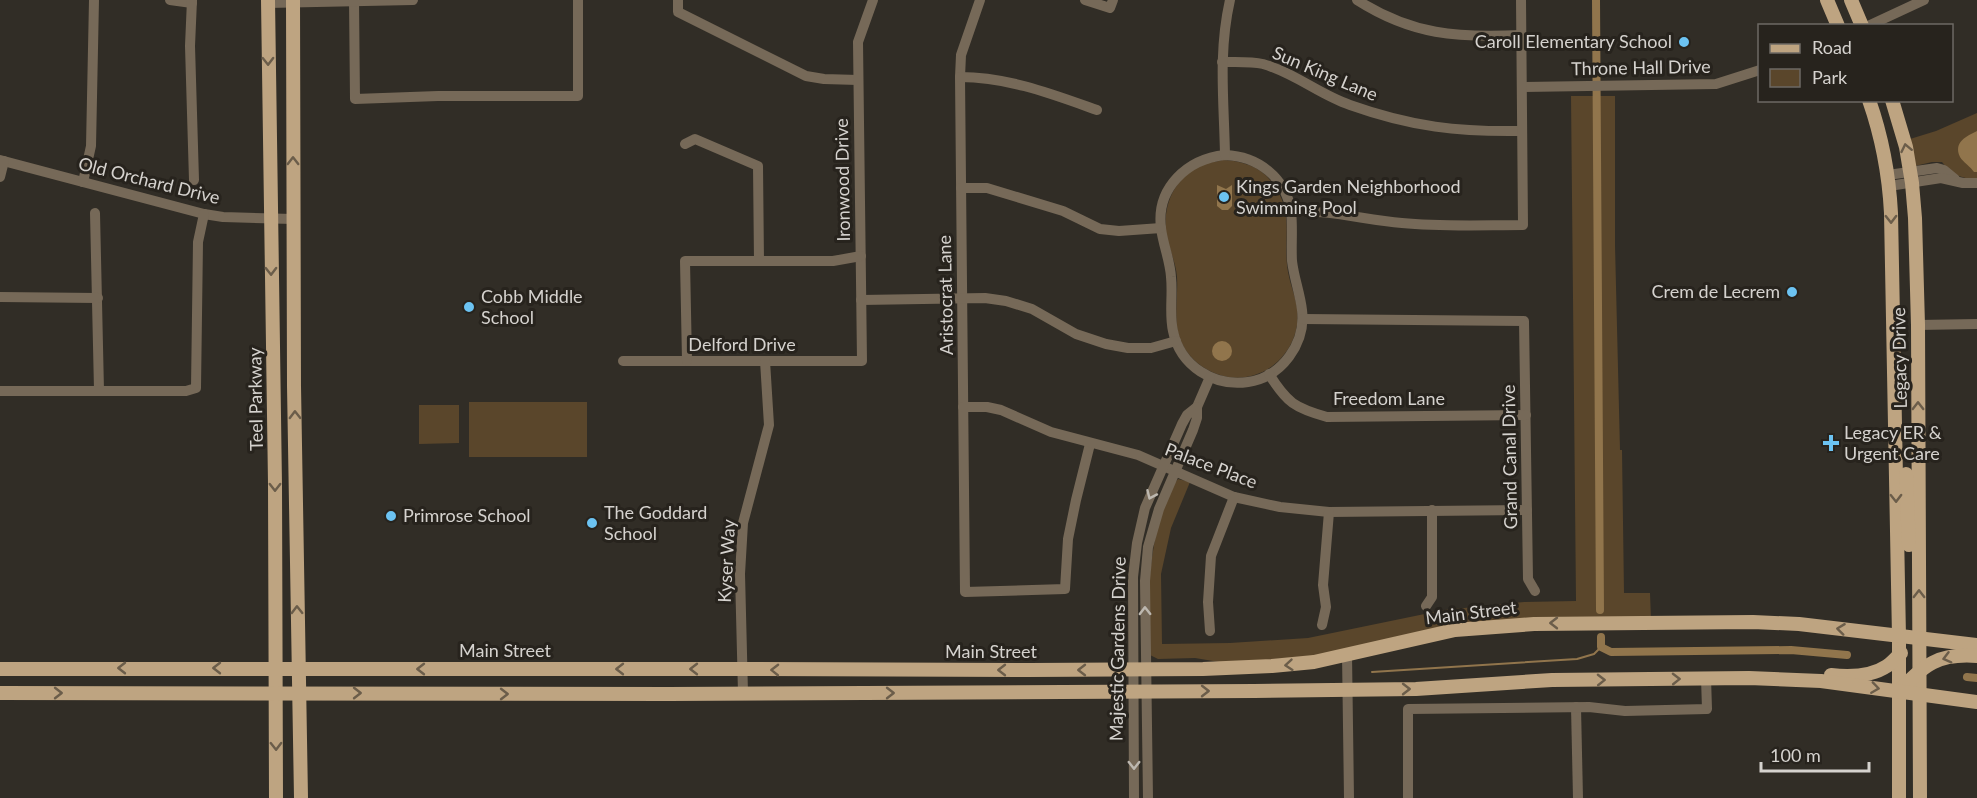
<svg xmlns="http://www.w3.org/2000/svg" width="1977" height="798" font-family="Lato,sans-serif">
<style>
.green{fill:#5a462b}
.water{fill:#91754c}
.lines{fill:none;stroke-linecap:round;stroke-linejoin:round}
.stream{stroke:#91754c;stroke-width:2}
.canal{stroke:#91754c;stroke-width:8}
.minor{stroke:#766958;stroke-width:10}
.major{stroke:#bea481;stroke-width:14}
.oneway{stroke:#6b5d4a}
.oneway2{stroke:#bdb8b0}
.poi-dot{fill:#6cc3f2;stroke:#27231d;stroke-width:2}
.labels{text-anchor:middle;stroke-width:6;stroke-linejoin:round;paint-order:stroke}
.poi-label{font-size:18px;fill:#d5d2ce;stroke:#27231d;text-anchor:start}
.street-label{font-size:18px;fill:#d5d2ce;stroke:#27231d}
</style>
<rect width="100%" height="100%" fill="#312d26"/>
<!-- green -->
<g class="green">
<path d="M1571 96H1615V245L1620 450H1622L1624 593H1650L1651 620H1561L1329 655 1225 663 1195 658 1158 659 1148 654C1145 610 1150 513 1178 479L1190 482 1171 528 1161 574 1162 644 1230 643 1308 638 1444 610 1524 602 1576 601Z"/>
<path d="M1977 113V179C1962 179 1952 175 1942 162H1932L1915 166 1910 139 1936 131Z"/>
<path d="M1223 160C1242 161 1259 166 1271 181 1296 213 1282 237 1288 272 1290 284 1295 295 1297 307 1302 340 1279 372 1246 377 1215 382 1181 359 1177 327 1175 310 1178 293 1177 277 1176 262 1168 247 1166 233 1163 204 1174 179 1201 165 1207 162 1216 162 1223 160Z"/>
<rect x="469" y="402" width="118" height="55"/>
<polygon points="419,405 459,405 459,443 419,444"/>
</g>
<!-- water -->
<g class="water">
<path d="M1977 131V172H1974C1971 167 1963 162 1960 157 1953 142 1967 136 1977 131Z"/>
<polygon points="1217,185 1226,189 1232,185 1232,206 1228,210 1222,210 1217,206"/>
<circle cx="1222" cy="351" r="10"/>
</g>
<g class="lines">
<!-- stream -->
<polyline class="stream" points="1372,672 1577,659 1594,654 1601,647"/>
<!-- canal -->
<g class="canal">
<polyline points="1596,0 1600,610"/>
<polyline points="1601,637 1601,647 1611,652 1791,650 1847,655"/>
<polyline points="1967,677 1977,678"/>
</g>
<!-- minor -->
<g class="minor">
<polyline points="170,0 192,3"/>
<polyline points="192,0 190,46 194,180"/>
<polyline points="354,0 355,99 438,96 578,96 578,0"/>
<polyline points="678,0 678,12 806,76 824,79 858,80"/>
<polyline points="980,0 961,55 960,77 965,592 1065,589 1068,539 1076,500 1090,444"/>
<polyline points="1085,0 1110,8 1113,0"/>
<path d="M1357 0C1412 35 1457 38 1521 35"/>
<polyline points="268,3 413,0"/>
<polyline points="1868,26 1924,0"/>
<path d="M1222 62C1235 62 1250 61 1263 64 1295 73 1320 95 1350 105 1412 127 1458 132 1522 131"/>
<path d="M960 77C1008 77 1052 94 1097 110"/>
<polyline points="1522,87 1716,84 1760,70"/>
<polyline points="685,144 695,139 758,166 759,261"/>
<path d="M1225 155C1258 156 1286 178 1291 211 1293 228 1291 245 1292 261 1294 278 1300 293 1302 310 1306 343 1282 377 1248 382 1214 387 1180 366 1173 331 1169 314 1173 295 1171 277 1170 260 1163 245 1161 228 1156 188 1187 159 1225 155Z"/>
<path d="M1225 155C1224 101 1218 53 1230 0"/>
<polyline points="0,160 204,214 223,217 293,219"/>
<polyline points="1888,175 1937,168 1944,170 1955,179"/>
<polyline points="0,177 4,161"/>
<polyline points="83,182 91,146 94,0"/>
<polyline points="1889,186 1941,178 1963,183 1977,183"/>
<polyline points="961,188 987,188 1063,211 1100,229 1119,231 1161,228"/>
<path d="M1291 212C1328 209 1364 220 1402 223 1442 227 1483 225 1523 225L1521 0"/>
<polyline points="95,213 99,390"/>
<polyline points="0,297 98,298"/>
<polyline points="861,300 985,298 1006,301 1032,309 1076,334 1106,344 1128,348 1151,348 1176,341"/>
<polyline points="1303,319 1524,321 1528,579 1535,591"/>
<polyline points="1918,325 1977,324"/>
<polyline points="623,361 862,361 858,42 873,0"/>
<polyline points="687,361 685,261 833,261 861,256"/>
<path d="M1269 374C1287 403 1295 408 1327 417L1526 415"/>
<polyline points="0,391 186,391 196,388 198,242 204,214"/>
<polyline points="963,407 987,407 1001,410 1051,432 1138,455 1234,497 1280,507 1329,512 1527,510"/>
<polyline points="1426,606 1432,597 1432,510"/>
<polyline points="1322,625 1326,607 1323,585 1329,512"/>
<polyline points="1210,631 1208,602 1211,556 1234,497"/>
<polyline points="1347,654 1349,798"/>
<polyline points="743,693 740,574 743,523 769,425 765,361"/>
<polyline points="1576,707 1578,798"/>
<polyline points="1134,798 1133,577 1137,543 1145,508 1182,424 1187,415 1197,407 1210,377"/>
<polyline points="1148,798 1145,581 1148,547 1159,509 1193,430 1197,418 1197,407"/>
<polyline points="1408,798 1408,709 1589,707 1625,711 1707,709 1706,678"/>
</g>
<!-- major -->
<g class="major">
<polyline points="268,0 275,484 276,798"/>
<polyline points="293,0 294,386 301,798"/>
<polyline points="1827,0 1838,26"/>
<polyline points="1851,0 1862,26"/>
<path d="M1869 100C1882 137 1889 175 1891 213L1899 637V798"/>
<polyline points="1892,100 1906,147 1912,183 1915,218 1918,325 1920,798"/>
<polyline points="1906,474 1909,545"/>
<polyline points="0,669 755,669 1030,670 1203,669 1272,666 1314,662 1455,630 1534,624 1753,622 1799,624 1977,645"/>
<path d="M1831 675C1849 677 1872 676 1887 666 1892 663 1897 657 1901 653"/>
<path d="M1899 691C1925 665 1937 653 1977 656"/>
<polyline points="0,693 669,694 1254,691 1416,689 1552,680 1749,678 1821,681 1977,702"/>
</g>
</g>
<!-- one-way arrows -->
<defs><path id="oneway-chevron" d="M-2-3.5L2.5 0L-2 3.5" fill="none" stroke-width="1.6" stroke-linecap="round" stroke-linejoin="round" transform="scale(1.5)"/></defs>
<g class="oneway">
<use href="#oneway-chevron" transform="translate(268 61) rotate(89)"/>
<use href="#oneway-chevron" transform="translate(1906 148) rotate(-102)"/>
<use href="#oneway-chevron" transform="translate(293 161) rotate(-90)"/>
<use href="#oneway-chevron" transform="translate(1891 219) rotate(89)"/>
<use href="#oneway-chevron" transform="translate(271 271) rotate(89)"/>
<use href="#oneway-chevron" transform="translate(1918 406) rotate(-90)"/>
<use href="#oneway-chevron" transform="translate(295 415) rotate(-91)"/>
<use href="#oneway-chevron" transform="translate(275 487) rotate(90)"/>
<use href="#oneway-chevron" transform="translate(1896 498) rotate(89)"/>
<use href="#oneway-chevron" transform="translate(1919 594) rotate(-90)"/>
<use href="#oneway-chevron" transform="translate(297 610) rotate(-91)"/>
<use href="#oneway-chevron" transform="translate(1554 623) rotate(180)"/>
<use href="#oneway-chevron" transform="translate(1841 629) rotate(-173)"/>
<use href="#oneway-chevron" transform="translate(1947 658) rotate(165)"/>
<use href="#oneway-chevron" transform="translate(1289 665) rotate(175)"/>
<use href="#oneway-chevron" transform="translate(122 668) rotate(-180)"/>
<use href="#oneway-chevron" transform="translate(217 668) rotate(-180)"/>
<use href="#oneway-chevron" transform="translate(421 669) rotate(-180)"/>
<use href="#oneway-chevron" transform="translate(620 669) rotate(-180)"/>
<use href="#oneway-chevron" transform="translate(694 669) rotate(-180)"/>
<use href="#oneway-chevron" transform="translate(775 670) rotate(-179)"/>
<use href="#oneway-chevron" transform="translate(1002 670) rotate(180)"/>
<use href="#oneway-chevron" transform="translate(1082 670) rotate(180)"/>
<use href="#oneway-chevron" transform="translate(1676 679) rotate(-1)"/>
<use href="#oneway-chevron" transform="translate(1601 680) rotate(-1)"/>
<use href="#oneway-chevron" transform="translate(1875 688) rotate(8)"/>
<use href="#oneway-chevron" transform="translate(1406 689)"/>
<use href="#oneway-chevron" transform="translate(1205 691)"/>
<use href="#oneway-chevron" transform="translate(58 693)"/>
<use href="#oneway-chevron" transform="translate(357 693)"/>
<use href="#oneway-chevron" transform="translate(890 693)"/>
<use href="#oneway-chevron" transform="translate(504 694)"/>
<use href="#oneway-chevron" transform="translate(276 746) rotate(89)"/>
</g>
<g class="oneway2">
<use href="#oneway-chevron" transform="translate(1151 495) rotate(114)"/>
<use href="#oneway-chevron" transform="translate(1145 611) rotate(-91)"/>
<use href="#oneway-chevron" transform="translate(1134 765) rotate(90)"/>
</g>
<!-- markers -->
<g class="poi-dot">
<circle cx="1684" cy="42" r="6"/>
<circle cx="1224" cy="197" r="6"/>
<circle cx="1792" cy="292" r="6"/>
<circle cx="469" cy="307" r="6"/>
<path d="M1828 434h6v6h6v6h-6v6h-6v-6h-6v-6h6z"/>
<circle cx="391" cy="516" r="6"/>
<circle cx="592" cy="523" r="6"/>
</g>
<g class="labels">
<!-- poi labels -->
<g class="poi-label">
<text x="1672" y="48" text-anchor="end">Caroll Elementary School</text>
<text x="1236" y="193">Kings Garden Neighborhood<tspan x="1236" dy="21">Swimming Pool</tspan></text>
<text x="1780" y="298" text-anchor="end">Crem de Lecrem</text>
<text x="481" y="303">Cobb Middle<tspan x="481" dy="21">School</tspan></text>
<text x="1844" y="439">Legacy ER &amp;<tspan x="1844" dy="21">Urgent Care</tspan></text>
<text x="604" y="519">The Goddard<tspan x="604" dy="21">School</tspan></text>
<text x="403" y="522">Primrose School</text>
</g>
<!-- street labels -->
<g class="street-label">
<text transform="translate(1641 68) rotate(-1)" y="6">Throne Hall Drive</text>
<text transform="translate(1325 74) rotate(23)" y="6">Sun King Lane</text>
<text transform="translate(843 180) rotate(-91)" y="6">Ironwood Drive</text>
<text transform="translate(149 181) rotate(14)" y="6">Old Orchard Drive</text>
<text transform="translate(946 295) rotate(-91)" y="6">Aristocrat Lane</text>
<text x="742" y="351">Delford Drive</text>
<text transform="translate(1900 358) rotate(-91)" y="6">Legacy Drive</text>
<text transform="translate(256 399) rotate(-91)" y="6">Teel Parkway</text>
<text x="1389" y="405">Freedom Lane</text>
<text transform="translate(1510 457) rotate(-91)" y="6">Grand Canal Drive</text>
<text transform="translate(1211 466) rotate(21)" y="6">Palace Place</text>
<text transform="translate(727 561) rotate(-87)" y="6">Kyser Way</text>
<text transform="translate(1471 613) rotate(-7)" y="6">Main Street</text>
<text transform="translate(1118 649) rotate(-89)" y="6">Majestic Gardens Drive</text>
<text x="505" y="657">Main Street</text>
<text x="991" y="658">Main Street</text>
</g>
</g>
<!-- legend -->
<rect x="1758" y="24" width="195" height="78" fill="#27231d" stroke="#6d6964" stroke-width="1.5"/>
<rect x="1770" y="44" width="30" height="9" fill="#bea481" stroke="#6d6964" stroke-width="1.5"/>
<text x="1812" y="54" font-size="18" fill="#d5d2ce">Road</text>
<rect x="1770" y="69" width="30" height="18" fill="#5a462b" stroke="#6d6964" stroke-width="1.5"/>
<text x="1812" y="84" font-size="18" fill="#d5d2ce">Park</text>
<!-- scale -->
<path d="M1761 762v9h108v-9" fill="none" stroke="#d5d2ce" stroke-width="3"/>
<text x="1770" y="762" font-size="18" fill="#d5d2ce" stroke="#27231d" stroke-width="4.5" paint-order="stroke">100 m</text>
</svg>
